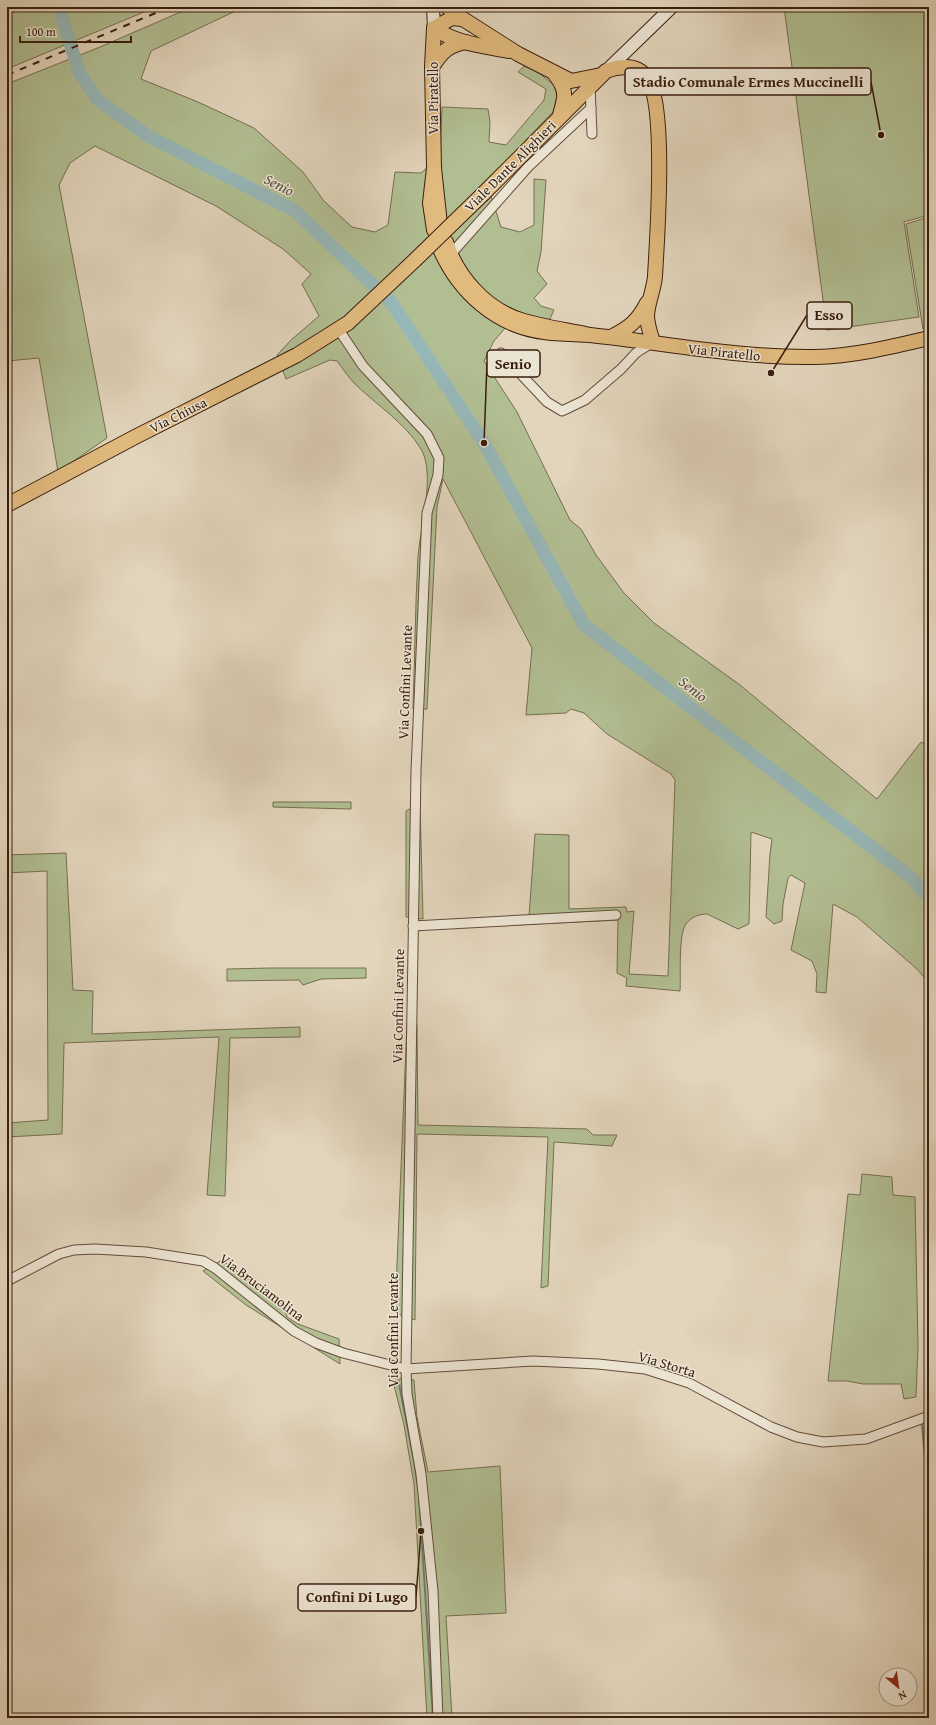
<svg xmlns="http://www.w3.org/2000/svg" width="936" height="1725" font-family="'Gentium Book Plus',serif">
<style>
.green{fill:#b1be92;stroke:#766e50}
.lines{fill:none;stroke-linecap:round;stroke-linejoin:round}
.stream{stroke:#727a74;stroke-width:2}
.river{stroke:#97b7b8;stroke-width:13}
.street-casing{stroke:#644c3a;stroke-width:11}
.secondary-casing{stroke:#3a1e0f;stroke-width:14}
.primary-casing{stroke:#3a1e0f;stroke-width:16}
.street{stroke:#ece4d3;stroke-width:9}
.secondary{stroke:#ece4d3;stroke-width:12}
.primary{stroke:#e1ba7e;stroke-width:14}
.rail{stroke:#3a1e0f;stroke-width:2;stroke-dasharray:7 7;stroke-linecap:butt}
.primary-bridge-casing{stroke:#3a1e0f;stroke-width:16;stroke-linecap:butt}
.primary-bridge{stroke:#e1ba7e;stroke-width:14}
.labels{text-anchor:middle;stroke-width:3;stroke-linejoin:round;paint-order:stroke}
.street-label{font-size:14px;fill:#3a1e0f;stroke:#ece4d3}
.water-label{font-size:15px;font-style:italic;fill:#564c42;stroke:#ece4d3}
.leader{fill:none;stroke:#3a1e0f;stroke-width:1.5}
.callout-dot{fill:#3a1e0f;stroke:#ece4d3;stroke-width:1.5}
.callout{fill:#ece4d3;stroke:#3a1e0f;stroke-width:1.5}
.callout-label{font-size:15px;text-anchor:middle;font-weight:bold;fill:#3a1e0f}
</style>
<rect width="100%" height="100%" fill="#e2d5bc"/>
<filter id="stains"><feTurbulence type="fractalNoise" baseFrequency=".005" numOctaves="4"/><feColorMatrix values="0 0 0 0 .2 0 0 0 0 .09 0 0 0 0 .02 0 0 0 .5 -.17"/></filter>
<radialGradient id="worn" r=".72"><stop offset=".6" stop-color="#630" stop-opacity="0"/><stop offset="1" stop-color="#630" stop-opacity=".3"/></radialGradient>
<!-- green -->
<g class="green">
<polygon points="7,7 156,7 7,69"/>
<path d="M192 7H244L151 51 141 79 198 102 254 128 303 172 324 201 352 227 375 232 388 225 395 172 421 173 440 156 442 107 488 109 490 122 489 142 506 145 544 100 546 89 518 72 524 66 539 73 554 85 557 96 553 112 525 141 491 196 501 227 520 232 534 225V179L546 180 541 252 537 271 547 284 534 298 541 306 554 310 549 321 507 326 494 341 484 361 517 412 570 520 581 529 596 555 624 593 654 623 740 685 877 799 921 742 929 747V983L917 969 857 917 833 904 826 993 816 992 817 974 812 961 791 950 805 883 791 875 788 878 783 904 782 921 774 924 766 917 770 854 772 839 751 832 749 924 738 929 707 914C699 914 691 917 686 924 678 934 681 977 680 991L626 986 627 978 617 973 618 920 516 925 529 916 535 834 569 835V909L626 907 627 912 634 911 629 974 668 976 675 780 671 774 607 734 584 713 571 709 566 713 526 715 532 648 443 479 437 507 427 709H413C415 658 415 607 418 557 420 528 436 474 421 449 405 423 377 405 356 385 349 378 343 369 337 361L330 360 286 379 277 355 291 340 319 316 302 284 311 274 283 249 216 206 95 146 70 163 59 185 107 438 58 472 39 358 7 361V84L100 47Z"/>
<polygon points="784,7 929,7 929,215 904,222 919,317 827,330"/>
<polygon points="929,217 929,327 923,329 906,224"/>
<polygon points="273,802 351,802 351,809 273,807"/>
<polygon points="420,803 423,919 406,917 406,811"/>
<polygon points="66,853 73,990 93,991 92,1034 300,1027 300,1037 230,1038 225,1196 207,1195 219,1037 64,1043 62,1134 7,1137 7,1123 48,1120 47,871 7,873 7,855"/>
<polygon points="270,968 366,968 366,978 321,979 303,985 299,980 227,981 227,969"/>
<polygon points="407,1023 417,1025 418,1125 587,1129 593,1135 617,1135 612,1146 554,1142 548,1286 541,1288 548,1137 417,1134 415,1320 395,1313"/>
<polygon points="862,1174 892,1177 893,1195 915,1197 918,1346 916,1397 904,1399 901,1384 863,1384 847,1381 828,1381 848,1194 860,1195"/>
<polygon points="222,1260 285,1307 287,1317 298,1324 339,1339 340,1364 246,1305 203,1271"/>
<polygon points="392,1377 414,1380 417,1417 428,1472 500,1466 506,1613 446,1616 452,1718 427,1718 414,1484 404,1425"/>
</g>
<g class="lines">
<!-- stream -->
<g class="stream">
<polyline points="397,1373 414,1461 419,1495 433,1718"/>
<polyline points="922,1424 929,1505"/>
</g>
<!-- river -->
<polyline class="river" points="59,7 79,72 97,99 148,136 295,211 391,302 484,443 584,625 909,876 929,897"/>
<defs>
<g id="street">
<polyline points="590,86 592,134"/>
<polyline points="451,254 528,167 591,108"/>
<polyline points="339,330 363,366 427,434 439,458 438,475 427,513 416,771 406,1369 407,1394 421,1474 433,1591 438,1718"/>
<polyline points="501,353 547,402 562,411 585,400 621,369 636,353 653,342"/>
<polyline points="413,926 616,915"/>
<polyline points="7,1281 59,1254 74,1250 95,1249 146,1252 203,1261 215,1268 294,1331 316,1343 343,1353 406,1369 533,1361 598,1364 645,1369 689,1383 771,1427 797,1437 823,1442 866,1439 929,1416"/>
</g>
<g id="secondary">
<polyline points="433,7 434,28"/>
<polyline points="606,71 672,7"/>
</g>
<g id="primary">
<polyline points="448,7 452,12 518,54 571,81 601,75"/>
<path d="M434 28C455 43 483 46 508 51"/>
<polyline points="434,28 452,18 462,19"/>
<path d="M432 67C442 52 448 45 466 42"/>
<path d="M554 73C567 90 566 95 560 115"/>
<polyline points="434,168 432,67 434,28"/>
<path d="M483 194 606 71C620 66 637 64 647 78 667 103 657 240 655 276 654 289 648 302 647 315 647 324 650 333 653 342"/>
<polyline points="434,230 430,203 434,168 440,224"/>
<path d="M440 249C459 292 496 326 544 332 559 334 575 334 590 335 567 330 543 327 521 320 485 309 457 276 446 242"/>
<path d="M590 335C665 343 739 358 815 357 854 356 891 347 929 338"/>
<path d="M611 337C630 327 637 322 647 303"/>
<polyline points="7,505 135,437 297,355 348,323 415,260"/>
</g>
</defs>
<!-- street casing -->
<use href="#street" class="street-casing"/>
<!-- secondary casing -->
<use href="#secondary" class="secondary-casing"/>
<!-- primary casing -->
<use href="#primary" class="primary-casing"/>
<!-- street -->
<use href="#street" class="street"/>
<!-- secondary -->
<use href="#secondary" class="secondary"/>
<!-- primary -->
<use href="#primary" class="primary"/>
<!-- rail -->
<polyline class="rail" points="7,75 170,7"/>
<defs>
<polyline id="primary-bridge" points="415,260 483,194"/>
</defs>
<!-- primary-bridge casing -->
<use href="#primary-bridge" class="primary-bridge-casing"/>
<!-- primary-bridge -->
<use href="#primary-bridge" class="primary-bridge"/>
</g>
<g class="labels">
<!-- street labels -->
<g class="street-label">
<text transform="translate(433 98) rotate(-90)" y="5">Via Piratello</text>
<text transform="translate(510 166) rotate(-45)" y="5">Viale Dante Alighieri</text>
<text transform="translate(724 352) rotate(6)" y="5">Via Piratello</text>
<text transform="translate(178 415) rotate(-27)" y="5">Via Chiusa</text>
<text transform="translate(405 682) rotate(-88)" y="5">Via Confini Levante</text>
<text transform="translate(398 1006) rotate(-89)" y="5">Via Confini Levante</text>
<text transform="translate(262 1287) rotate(37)" y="5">Via Bruciamolina</text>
<text transform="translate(393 1330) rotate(-90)" y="5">Via Confini Levante</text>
<text transform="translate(667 1364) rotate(17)" y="5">Via Storta</text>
</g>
<!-- water labels -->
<g class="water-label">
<text transform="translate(279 185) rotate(27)" y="5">Senio</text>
<text transform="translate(693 689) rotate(38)" y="5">Senio</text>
</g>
</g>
<!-- callouts -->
<path class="leader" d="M881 135L871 82M771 373L807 315M484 443L487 363M421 1531L416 1597"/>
<g class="callout-dot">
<circle cx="881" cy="135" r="4"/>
<circle cx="771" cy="373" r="4"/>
<circle cx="484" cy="443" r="4"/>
<circle cx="421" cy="1531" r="4"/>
</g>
<g class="callout">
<rect x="625" y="68" width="246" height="27" rx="4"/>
<rect x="807" y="302" width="45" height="27" rx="4"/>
<rect x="487" y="350" width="53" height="27" rx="4"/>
<rect x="298" y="1584" width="118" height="27" rx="4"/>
</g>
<g class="callout-label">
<text x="748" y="87">Stadio Comunale Ermes Muccinelli</text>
<text x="829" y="320">Esso</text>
<text x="513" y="369">Senio</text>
<text x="357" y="1602">Confini Di Lugo</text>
</g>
<!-- margin -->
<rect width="936" height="1725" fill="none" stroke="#e2d5bc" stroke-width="24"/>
<rect x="8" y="8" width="920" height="1709" fill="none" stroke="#3a1e0f" stroke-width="2"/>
<rect x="12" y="12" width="912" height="1701" fill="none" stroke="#3a1e0f"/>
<!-- north arrow -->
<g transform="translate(898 1687) rotate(151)"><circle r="19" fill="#ece4d3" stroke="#a59585"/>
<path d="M0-3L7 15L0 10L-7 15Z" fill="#8f2418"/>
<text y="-6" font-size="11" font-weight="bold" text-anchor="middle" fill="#3a1e0f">N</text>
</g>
<!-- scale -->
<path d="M20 36v6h111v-6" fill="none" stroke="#3a1e0f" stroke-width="2"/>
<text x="26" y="36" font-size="12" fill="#3a1e0f" stroke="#ece4d3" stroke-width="3" paint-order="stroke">100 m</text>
<rect width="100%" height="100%" filter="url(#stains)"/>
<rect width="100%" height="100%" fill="url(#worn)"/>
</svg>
